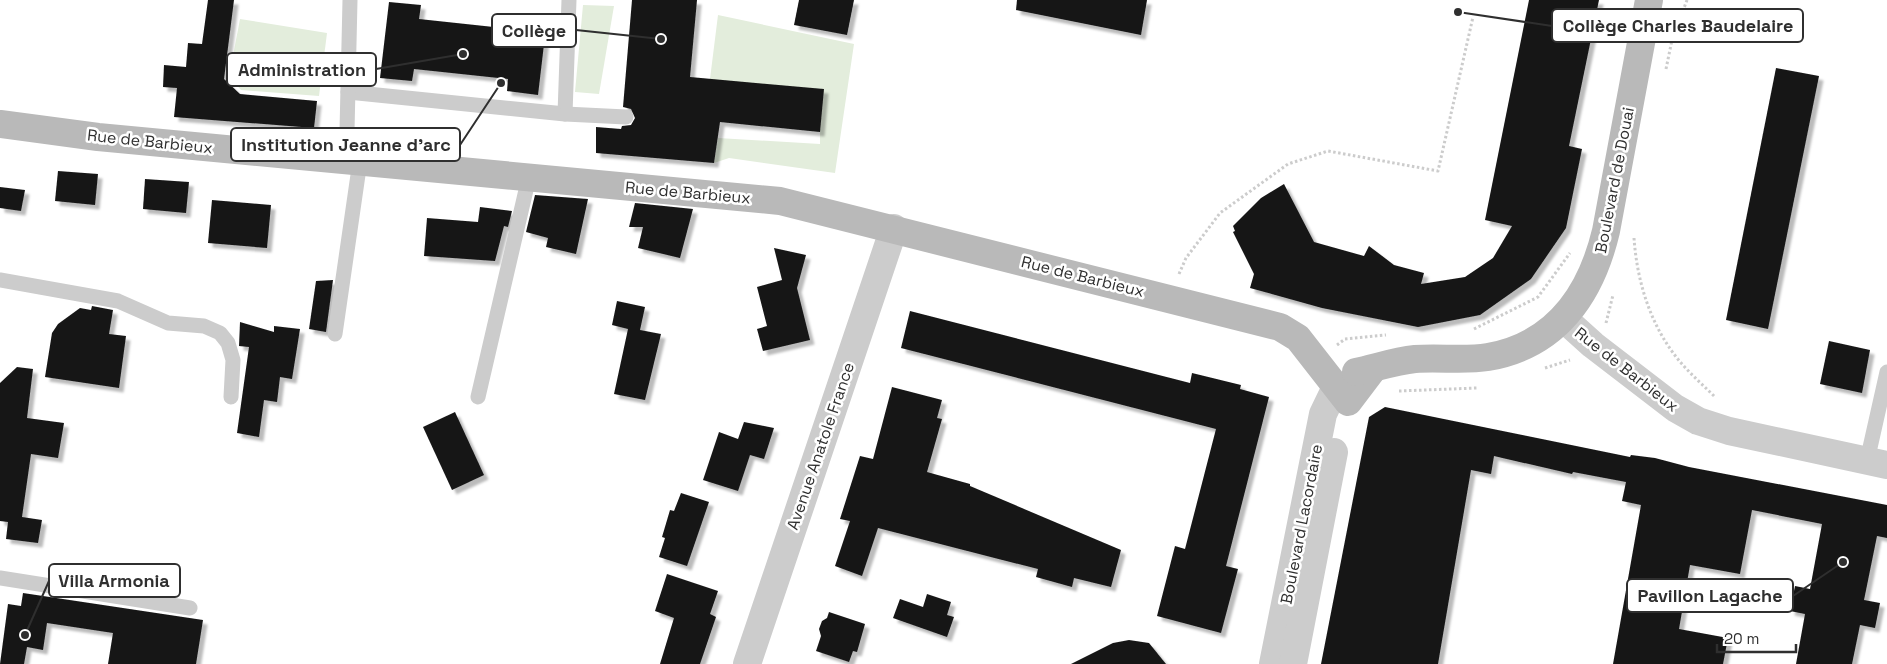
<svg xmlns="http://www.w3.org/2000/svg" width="1887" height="664" font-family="'Space Grotesk',sans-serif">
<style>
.green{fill:#e3eddc}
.building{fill:#161616;filter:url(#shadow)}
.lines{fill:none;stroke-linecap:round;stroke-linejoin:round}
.path{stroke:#ccc;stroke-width:3;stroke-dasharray:2.5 2.5;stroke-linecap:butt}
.service{stroke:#ccc;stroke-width:15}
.minor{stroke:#ccc;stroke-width:28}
.tertiary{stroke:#ccc;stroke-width:28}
.secondary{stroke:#b9b9b9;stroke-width:28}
.labels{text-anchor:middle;stroke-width:5;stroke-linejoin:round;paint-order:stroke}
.street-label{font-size:16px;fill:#2f2f2f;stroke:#fff}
.leader{fill:none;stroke:#2f2f2f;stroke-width:2}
.callout-dot{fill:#2f2f2f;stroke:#fff;stroke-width:2}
.callout{fill:#fff;stroke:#2f2f2f;stroke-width:2}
.callout-label{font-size:18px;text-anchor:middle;font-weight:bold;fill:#2f2f2f}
</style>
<defs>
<filter id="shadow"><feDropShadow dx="4.5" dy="4.5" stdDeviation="1" flood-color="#0004"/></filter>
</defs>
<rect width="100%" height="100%" fill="#fff"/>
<!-- green -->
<g class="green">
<polygon points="583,5 614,6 599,94 575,92"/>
<polygon points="718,15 854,44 835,173 729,158 714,163 718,138 820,144 820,131 710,79"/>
<polygon points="240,19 327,33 319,96 241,90 229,77"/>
</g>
<!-- building -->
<g class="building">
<polygon points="208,0 234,0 224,79 240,94 317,101 314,128 174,117 177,88 163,87 164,65 186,67 188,43 202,44"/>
<polygon points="632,0 697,0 690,77 824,89 820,132 720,122 714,163 596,153 596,127 621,129 622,126 631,125 635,118 631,109 623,107"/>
<polygon points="799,0 854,0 847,35 794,25"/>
<polygon points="1017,0 1147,0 1141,35 1016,10"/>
<polygon points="1529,0 1599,0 1569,146 1582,149 1566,228 1531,279 1480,315 1418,327 1322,308 1250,288 1254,274 1233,232 1235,231 1233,226 1261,198 1284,184 1314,242 1364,256 1369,246 1394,265 1424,273 1421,284 1465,277 1493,258 1512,226 1485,220"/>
<polygon points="389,2 421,5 419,19 513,29 515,15 547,19 538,95 507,91 508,79 414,69 412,81 380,78"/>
<polygon points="1776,68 1819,76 1768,329 1726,320"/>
<polygon points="58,171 98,174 95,205 55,201"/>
<polygon points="145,179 189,182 186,213 143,209"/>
<polygon points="0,187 25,190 21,211 0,208"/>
<polygon points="535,195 588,199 576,254 546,247 548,238 526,232"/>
<polygon points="212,200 271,205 267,248 208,243"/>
<polygon points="635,203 693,209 680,258 638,248 643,227 629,227"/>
<polygon points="480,207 512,211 508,227 504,226 495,261 424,256 427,218 478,222"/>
<polygon points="774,248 806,255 797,288 810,340 763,351 757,329 767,326 757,287 782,280"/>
<polygon points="333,280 326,332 309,329 316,281"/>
<polygon points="617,301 645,307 640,330 661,334 645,400 614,394 628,329 612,325"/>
<polygon points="92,306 113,310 109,334 126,336 119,388 45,377 52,333 58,324 80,308 91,310"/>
<polygon points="910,311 1190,383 1192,373 1241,385 1240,389 1269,397 1226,566 1238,569 1221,633 1157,616 1175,546 1185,549 1216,429 901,348"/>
<polygon points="240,322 274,332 274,326 300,329 292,379 280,377 277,402 264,400 259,437 237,433 249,347 239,346"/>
<polygon points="1829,341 1870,350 1862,393 1820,384"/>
<polygon points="17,367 33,369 27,418 64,423 58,458 31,454 22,517 42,520 38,543 6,539 8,522 0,521 0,383"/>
<polygon points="892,387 942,400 937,418 942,419 927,472 970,484 970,486 1121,550 1111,587 1074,578 1072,587 1036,577 1038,569 878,528 862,576 835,566 850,521 840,519 860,456 873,459"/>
<polygon points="1385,407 1630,457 1631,455 1655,458 1689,467 1887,505 1887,538 1877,536 1864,600 1880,603 1875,628 1860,625 1852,664 1796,664 1805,614 1790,611 1795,586 1810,589 1822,524 1752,510 1740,574 1690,565 1679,629 1728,638 1723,664 1613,664 1641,505 1622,501 1626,482 1573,472 1572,474 1494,456 1491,474 1471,470 1438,664 1321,664 1369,417"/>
<polygon points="455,412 484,475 452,490 423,427"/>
<polygon points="744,422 774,428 764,459 750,455 738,491 703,480 719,432 738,439"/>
<polygon points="681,493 709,502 687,566 659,557 665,538 662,537 670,510 674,511"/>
<polygon points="667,574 718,591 710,614 716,617 700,664 660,664 674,618 655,611"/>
<polygon points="23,593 203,620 196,664 108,664 113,633 47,623 43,650 27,647 24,664 0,664 8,604 21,606"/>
<polygon points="927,594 951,602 947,615 954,617 947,637 893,618 900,599 923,607"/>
<polygon points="829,612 865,624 857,652 853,651 849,662 816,651 821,636 819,629 822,621 827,618"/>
<polygon points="1129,640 1149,643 1166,664 1071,664 1113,643"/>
</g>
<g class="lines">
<!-- path -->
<g class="path">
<polyline points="1666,69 1672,40 1687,0"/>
<path d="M1634 238C1637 281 1650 324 1677 358 1688 372 1702 384 1715 397"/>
<polyline points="1179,274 1186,258 1220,213 1288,164 1328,151 1438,171 1473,17"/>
<polyline points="1606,323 1613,295"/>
<polyline points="1474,329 1538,297 1570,253"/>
<polyline points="1337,345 1345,339 1386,335"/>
<polyline points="1545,368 1570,360"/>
<polyline points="1399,391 1477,388"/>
</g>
<!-- service -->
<g class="service">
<polyline points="348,92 565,114 569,0"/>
<polyline points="565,114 626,117"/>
<polyline points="342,159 347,131 350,0"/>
<polyline points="0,280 118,301 168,323 204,326 220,333 228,343 233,360 231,397"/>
<polyline points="335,334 360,161"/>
<polyline points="478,397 529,177"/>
<polyline points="1867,461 1887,372"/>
<polyline points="0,578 190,608"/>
</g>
<!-- minor -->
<g class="minor">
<polyline points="1563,318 1593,345 1675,408 1698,421 1729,431 1887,465"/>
<polyline points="747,664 894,228"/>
</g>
<!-- tertiary -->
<g class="tertiary">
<polyline points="1273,664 1323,414 1336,387"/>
<polyline points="1293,664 1334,452"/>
</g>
<!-- secondary -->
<g class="secondary">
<polyline points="0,124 98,137 780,201 1280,327 1298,338 1348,402 1373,369"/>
<path d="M1356 372C1375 368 1395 361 1415 359 1440 357 1464 361 1488 357 1557 345 1591 294 1606 231L1649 0"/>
</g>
</g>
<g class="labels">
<!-- street labels -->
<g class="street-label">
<text transform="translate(150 141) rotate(6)" y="6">Rue de Barbieux</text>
<text transform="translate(1614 180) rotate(-79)" y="6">Boulevard de Douai</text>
<text transform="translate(688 192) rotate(5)" y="6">Rue de Barbieux</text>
<text transform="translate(1083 276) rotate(14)" y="6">Rue de Barbieux</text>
<text transform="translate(1627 369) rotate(38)" y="6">Rue de Barbieux</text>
<text transform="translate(820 446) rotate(-71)" y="6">Avenue Anatole France</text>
<text transform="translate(1301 524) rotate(-79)" y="6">Boulevard Lacordaire</text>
</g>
</g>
<!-- callouts -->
<path class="leader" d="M1458 12L1552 26M661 39L576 30M463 54L376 69M501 83L460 145M25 635L49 581M1843 562L1793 596"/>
<g class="callout-dot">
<circle cx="1458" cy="12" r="5"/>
<circle cx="661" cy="39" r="5"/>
<circle cx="463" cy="54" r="5"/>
<circle cx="501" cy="83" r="5"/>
<circle cx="25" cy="635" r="5"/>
<circle cx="1843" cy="562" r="5"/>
</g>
<g class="callout">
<rect x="1552" y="9" width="251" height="33" rx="5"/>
<rect x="492" y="14" width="84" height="33" rx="5"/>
<rect x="227" y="53" width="149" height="33" rx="5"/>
<rect x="231" y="128" width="229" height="33" rx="5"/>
<rect x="49" y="564" width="131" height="33" rx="5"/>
<rect x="1627" y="579" width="166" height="33" rx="5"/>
</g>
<g class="callout-label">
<text x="1678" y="32">Collège Charles Baudelaire</text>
<text x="534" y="37">Collège</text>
<text x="302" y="76">Administration</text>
<text x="346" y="151">Institution Jeanne d'arc</text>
<text x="114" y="587">Villa Armonia</text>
<text x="1710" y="602">Pavillon Lagache</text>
</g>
<!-- scale -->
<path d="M1717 644v8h79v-8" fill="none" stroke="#2f2f2f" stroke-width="2.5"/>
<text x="1724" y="644" font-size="15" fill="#2f2f2f" stroke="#ffffff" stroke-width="4" paint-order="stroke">20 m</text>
</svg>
